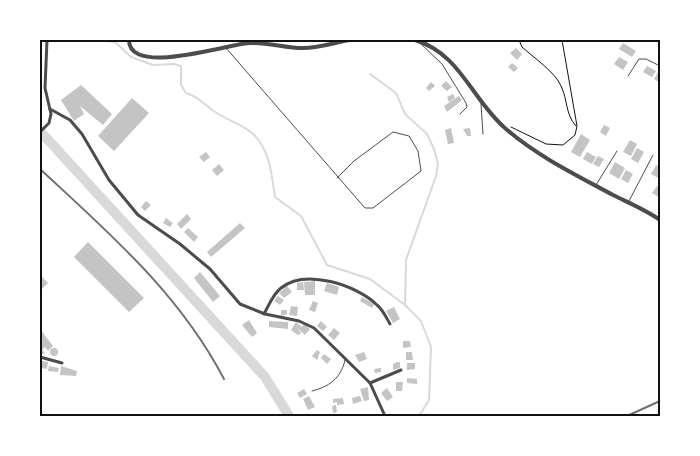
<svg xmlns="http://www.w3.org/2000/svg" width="700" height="456" font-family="Ubuntu,sans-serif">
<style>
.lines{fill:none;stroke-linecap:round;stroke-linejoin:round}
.stream{stroke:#d9d9d9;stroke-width:2}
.river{stroke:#d9d9d9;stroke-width:10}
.building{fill:#c4c4c4}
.path{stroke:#111;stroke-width:1}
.service{stroke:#4c4c4c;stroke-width:1}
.minor{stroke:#4c4c4c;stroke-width:3}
.tertiary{stroke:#4c4c4c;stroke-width:4}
.rail{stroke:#707070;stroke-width:2}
.neatline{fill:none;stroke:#111;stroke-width:2}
</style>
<rect width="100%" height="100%" fill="#fff"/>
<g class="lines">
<!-- stream -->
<g class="stream">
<path d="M98 40 115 42 131 57 153 65 174 64 181 66V85L186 93C200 97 204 105 215 112 227 120 241 124 252 133 270 148 272 177 275 197L301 216 327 265 370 279 405 305 406 260 436 176 438 164 434 149 427 134 405 114 396 93 370 74"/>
<polyline points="405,305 421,321 431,347 429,400 419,416"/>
</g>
<!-- river -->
<polyline class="river" points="40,131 265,377 289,416"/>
</g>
<!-- building -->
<g class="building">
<polygon points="623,43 636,51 632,57 619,49"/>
<polygon points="516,48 522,54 517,60 510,53"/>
<polygon points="619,57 628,62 623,70 614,64"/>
<polygon points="512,63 518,68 514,72 508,67"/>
<polygon points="647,66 656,71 652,77 643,72"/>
<polygon points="660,69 660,83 654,79"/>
<polygon points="446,81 452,87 447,91 441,86"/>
<polygon points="431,82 435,86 429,91 426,88"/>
<polygon points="81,85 112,114 103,125 80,106 84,114 74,121 61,100"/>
<polygon points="453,94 455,98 449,102 447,97"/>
<polygon points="459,96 462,100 447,112 444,106"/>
<polygon points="132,98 149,113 114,151 98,136"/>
<polygon points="604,125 610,128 606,136 600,132"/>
<polygon points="451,128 454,143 448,144 445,130"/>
<polygon points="470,128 471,136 467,136 463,129"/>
<polygon points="581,134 590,140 580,157 571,152"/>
<polygon points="630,140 637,144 631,156 623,152"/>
<polygon points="637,148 644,152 638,163 631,159"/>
<polygon points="206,152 210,157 204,162 199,157"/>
<polygon points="587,152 596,157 592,164 583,159"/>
<polygon points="598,156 604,159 599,167 593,164"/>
<polygon points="615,162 625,168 619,179 609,173"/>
<polygon points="219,164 224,170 217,176 212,170"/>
<polygon points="656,165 660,167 660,179 651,174"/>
<polygon points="626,170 633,174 628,183 621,179"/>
<polygon points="657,186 660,187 659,197 652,193"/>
<polygon points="146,201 151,205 145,211 141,207"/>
<polygon points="187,214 191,219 181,229 177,224"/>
<polygon points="166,218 173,223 170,227 163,223"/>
<polygon points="240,223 245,228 211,257 207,252"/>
<polygon points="188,228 198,237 194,242 184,232"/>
<polygon points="88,242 144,298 129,312 74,257"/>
<polygon points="200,272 220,296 213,302 194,278"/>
<polygon points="40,275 48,283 40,291"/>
<polygon points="315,281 315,295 305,295 304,282"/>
<polygon points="303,282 304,290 297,290 297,283"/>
<polygon points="327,283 339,287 337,295 324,291"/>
<polygon points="287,286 292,292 284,298 279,293"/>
<polygon points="278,296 284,300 280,305 274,301"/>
<polygon points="362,297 374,304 372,308 360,301"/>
<polygon points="313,301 318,303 315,312 309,310"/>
<polygon points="291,306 298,307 297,316 289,315"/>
<polygon points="394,307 400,319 393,323 386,311"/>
<polygon points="281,310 287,310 287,314 281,316"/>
<polygon points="249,320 257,333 252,337 242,325"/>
<polygon points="269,321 288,322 288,329 269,327"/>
<polygon points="321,321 327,327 323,331 317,326"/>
<polygon points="296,322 302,327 304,324 310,329 305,335 297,328 301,333 298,335 291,330"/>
<polygon points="334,328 340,333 334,340 328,335"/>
<polygon points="40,329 53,346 48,351 45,347 42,350 45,353 40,355"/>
<polygon points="403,341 410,341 411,347 403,348"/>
<circle cx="54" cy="352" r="4"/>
<polygon points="317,350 320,352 317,360 312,356"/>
<polygon points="364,352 367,359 359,362 355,355"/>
<polygon points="406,352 412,352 413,360 406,360"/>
<polygon points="324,354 331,359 327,364 321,358"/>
<polygon points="42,361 48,362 47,369 41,368"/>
<polygon points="397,362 400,362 400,368 393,370 393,364"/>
<polygon points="407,363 415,363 415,369 407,370"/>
<polygon points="49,366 59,368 58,372 48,371"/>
<polygon points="61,366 77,371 76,376 60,375"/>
<polygon points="381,368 381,372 375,373 374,369"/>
<polygon points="407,378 417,379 417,384 407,383"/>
<polygon points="396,382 403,382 402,391 396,391"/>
<polygon points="368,387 369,400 364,401 360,389"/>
<polygon points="387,388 393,397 387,401 381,393"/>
<polygon points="304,389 307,394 300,398 297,393"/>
<polygon points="309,396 315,407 308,410 303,399"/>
<polygon points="360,396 362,401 353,404 352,398"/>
<polygon points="343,398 344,404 337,405 337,402 333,403 333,399"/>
<polygon points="336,405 337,412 333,413 332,406"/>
</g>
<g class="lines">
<!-- path -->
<g class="path">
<path d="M519 40 522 47C533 57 556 73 561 86 568 100 565 114 576 126"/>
<polyline points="511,127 546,144 563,145 575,135 577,126 562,40"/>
</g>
<!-- service -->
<g class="service">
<polyline points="421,44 442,64 466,103 467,107 460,114"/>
<polyline points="226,48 365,208 373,208 421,171 418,151 409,136 393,132 354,161 337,178"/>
<polyline points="628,76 639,59 646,59 660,66"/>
<polyline points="481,104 483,134"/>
<polyline points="596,185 617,151"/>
<polyline points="629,201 653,155"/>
<path d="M312 391C328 387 341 379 345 360"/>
</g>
<!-- minor -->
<g class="minor">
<polyline points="50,109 70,120 82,134 109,180 138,215 180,244 210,269 240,304 265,314 299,321 314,328 370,383 385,416"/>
<polyline points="40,132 49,123 51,114 45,88 47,40"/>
<path d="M264 314C269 305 273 294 281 288 305 268 357 285 377 305 383 310 386 317 390 324"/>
<polyline points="40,357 62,363"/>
<polyline points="370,383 401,370"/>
</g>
<!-- tertiary -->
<g class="tertiary">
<path d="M129 40C129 77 228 44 249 43 267 42 285 48 303 48 318 48 334 43 349 40"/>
<path d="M415 40C461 54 471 99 506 129 537 156 576 175 613 195 629 203 646 210 660 220"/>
</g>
<!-- rail -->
<g class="rail">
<path d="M40 169C110 234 179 293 224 379"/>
<polyline points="627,416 660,401"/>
</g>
</g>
<!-- border -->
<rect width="700" height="456" fill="none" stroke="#ffffff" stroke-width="82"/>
<rect x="41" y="41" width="618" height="374" class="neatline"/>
</svg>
